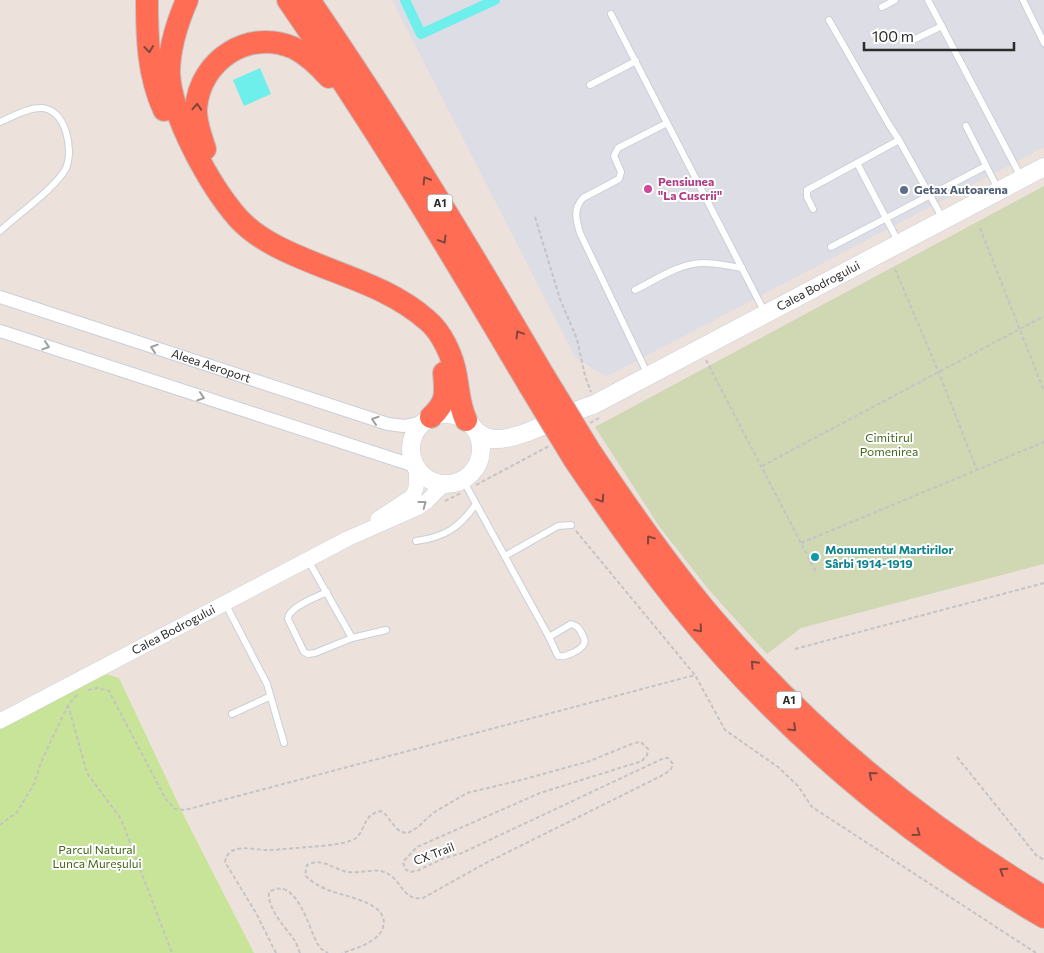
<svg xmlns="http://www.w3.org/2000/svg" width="1044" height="953" font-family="Commissioner,sans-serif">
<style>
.industrial{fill:#dddde5}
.green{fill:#c8e498}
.cemetery{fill:#cfd7b3}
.water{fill:#6fefec}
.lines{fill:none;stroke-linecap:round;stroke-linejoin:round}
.canal{stroke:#6fefec;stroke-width:10}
.service-casing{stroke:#c8d0d8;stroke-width:8}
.minor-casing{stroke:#c8d0d8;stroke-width:14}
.tertiary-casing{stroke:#c8d0d8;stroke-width:16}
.secondary-casing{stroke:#c8d0d8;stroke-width:19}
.motorway-casing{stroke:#c4c4c4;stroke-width:24}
.path{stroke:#c4c4c4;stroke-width:2;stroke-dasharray:4 2.5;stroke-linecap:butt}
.service{stroke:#fff;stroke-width:6}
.minor{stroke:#fff;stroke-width:12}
.tertiary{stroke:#fff;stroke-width:15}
.secondary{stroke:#fff;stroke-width:18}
.motorway{stroke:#ff6d55;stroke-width:22}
.motorway-bridge-casing{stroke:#c4c4c4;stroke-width:24;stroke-linecap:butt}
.motorway-bridge{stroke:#ff6d55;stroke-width:22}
.oneway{stroke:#80453c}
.oneway2{stroke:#a0a0a0}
.hotel-dot{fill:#d1479c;stroke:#fff;stroke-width:2}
.service-dot{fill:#5c6f8a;stroke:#fff;stroke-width:2}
.culture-dot{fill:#0f9aa8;stroke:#fff;stroke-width:2}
.labels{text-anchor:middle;stroke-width:4;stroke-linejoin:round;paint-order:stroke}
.shield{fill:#fff;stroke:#6b6b6b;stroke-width:1}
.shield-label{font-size:11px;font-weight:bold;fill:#2b2b2b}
.hotel-label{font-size:12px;font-weight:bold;fill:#b23c85;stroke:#fff;text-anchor:start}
.service-label{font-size:12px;font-weight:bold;fill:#4e5e75;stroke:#fff;text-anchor:start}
.street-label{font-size:12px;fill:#2b2b2b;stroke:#fff}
.park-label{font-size:12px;fill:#41681a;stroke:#fff}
.culture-label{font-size:12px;font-weight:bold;fill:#0d838f;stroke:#fff;text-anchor:start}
</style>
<rect width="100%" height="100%" fill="#ede1dc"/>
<!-- industrial -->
<polygon class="industrial" points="392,0 1044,0 1044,147 606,377 575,357"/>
<!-- green -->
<polygon class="green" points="96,671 119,678 185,818 254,953 0,953 0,722"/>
<!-- cemetery -->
<polygon class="cemetery" points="1044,186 1044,564 801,628 767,654 709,590 659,526 595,427"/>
<!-- water -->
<polygon class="water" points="260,68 271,94 244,106 233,80"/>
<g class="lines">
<!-- canal -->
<polyline class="canal" points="405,0 421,34 495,0"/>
<defs>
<g id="service">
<polyline points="928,0 1021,177"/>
<polyline points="1023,0 1044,43"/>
<polyline points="882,7 895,0"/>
<polyline points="611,14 765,313"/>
<polyline points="829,20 888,123 899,140"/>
<polyline points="915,39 942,26"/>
<polyline points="590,85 636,61"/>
<path d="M0 122C12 117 27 108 40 108 66 107 75 152 65 170 54 189 17 215 0 231"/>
<polyline points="966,126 998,189"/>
<polyline points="813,209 807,197 807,190 857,163"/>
<polyline points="899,243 857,163 899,140 943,219"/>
<polyline points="831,247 986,166"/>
<path d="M635 290C656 280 679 263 703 263 716 263 729 266 742 268"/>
<path d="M648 375 580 233C576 220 573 209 583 198L619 179 621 172 614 156 618 148 667 123"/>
<polyline points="463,480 549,637"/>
<path d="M416 541C445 537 459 528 476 504"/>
<polyline points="505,556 558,526 571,525"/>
<polyline points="308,560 352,638"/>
<path d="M327 592C317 597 288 607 288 619L304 652 308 654 315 653 352 638 386 630"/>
<polyline points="225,603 267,684 284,743"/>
<path d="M571 624C577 626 578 627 581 632 583 636 586 640 584 644 581 650 565 658 558 656L549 637Z"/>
<polyline points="232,714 269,697"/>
</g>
<g id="minor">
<path id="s1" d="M0 297 388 424 404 426 423 422"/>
<polyline points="0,331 415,466"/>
</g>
<g id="tertiary">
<polyline points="378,519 413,496 416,488 417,470"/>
<path id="s2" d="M0 721 347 539 417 508 427 501 444 484"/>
</g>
<g id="secondary">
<circle cx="446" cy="449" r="35"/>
<path id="s3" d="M476 431C481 435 487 438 493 439 522 441 564 413 593 405L1044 167"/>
</g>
<g id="motorway">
<path d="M147 0C147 38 148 75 164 110"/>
<path d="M187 0C177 23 169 48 169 73 171 116 210 186 238 218 248 229 261 238 274 245 324 272 384 282 427 320 442 332 453 357 456 376 459 392 459 405 466 420"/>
<path d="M288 0C374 125 452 254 529 385"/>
<path d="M309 0C393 122 469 248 544 376"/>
<path d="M205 149C201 136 195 122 196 108 200 60 249 28 294 48 308 55 319 66 329 77"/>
<path d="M431 417C447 402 446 394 444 373"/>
<path d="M588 448C627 507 667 565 713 619 807 729 920 823 1044 897"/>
<path d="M574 459C607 508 641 557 678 603 779 729 905 836 1044 917"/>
</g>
</defs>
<!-- service casing -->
<use href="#service" class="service-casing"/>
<!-- minor casing -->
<use href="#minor" class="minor-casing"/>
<!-- tertiary casing -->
<use href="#tertiary" class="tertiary-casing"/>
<!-- secondary casing -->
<use href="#secondary" class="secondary-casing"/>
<!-- motorway casing -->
<use href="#motorway" class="motorway-casing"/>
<!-- path -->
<g class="path">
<polyline points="535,217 560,299 577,339 585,376 591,392"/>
<polyline points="980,228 1044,391"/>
<polyline points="895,269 939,373 977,470"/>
<polyline points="706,360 817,574"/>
<polyline points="590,423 599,418"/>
<polyline points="762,466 1044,316"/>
<polyline points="476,485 549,446"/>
<polyline points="445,501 461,493"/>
<polyline points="576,531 695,675 725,730 778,767 798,786 812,807 1036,953"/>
<polyline points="801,543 1044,442"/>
<polyline points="795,649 1044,583"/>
<polyline points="88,690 97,688 109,691 165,798 175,809 185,810 695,675"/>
<polyline points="77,695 68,705 87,773 121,819 172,953"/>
<polyline points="957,757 1036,855 1044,860"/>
<polyline points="0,825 17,812 34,784 41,762 68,705"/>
<path d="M276 953 256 913 225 862C228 843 251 849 265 850 275 850 285 849 296 848 308 847 348 845 356 838 367 828 362 815 381 811L386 815 396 828 401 832 408 833 418 827 433 813 467 793 521 780 590 761 634 743 641 742 648 749 647 755 642 761 540 793 417 847 403 862 405 869 410 872 417 871 442 859 462 853 664 758H668L673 764 671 769 665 774 484 864 423 898C404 901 403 884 390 875 378 866 361 874 348 872 332 869 323 857 307 865L305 875C311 882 322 888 331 891 346 897 390 903 383 927 380 941 355 949 342 953"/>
<path d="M300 953C298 948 296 942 293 938 284 926 267 908 269 892 296 875 308 926 317 943L321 949 328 953"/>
</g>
<!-- service -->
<use href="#service" class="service"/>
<!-- minor -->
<use href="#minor" class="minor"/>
<!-- tertiary -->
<use href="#tertiary" class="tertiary"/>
<!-- secondary -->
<use href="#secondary" class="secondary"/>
<!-- motorway -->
<use href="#motorway" class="motorway"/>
<defs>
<g id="motorway-bridge">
<polyline points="544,376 588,448"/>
<polyline points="529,385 574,459"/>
</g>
</defs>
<!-- motorway-bridge casing -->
<use href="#motorway-bridge" class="motorway-bridge-casing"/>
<!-- motorway-bridge -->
<use href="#motorway-bridge" class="motorway-bridge"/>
</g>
<!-- one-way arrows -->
<defs><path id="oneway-chevron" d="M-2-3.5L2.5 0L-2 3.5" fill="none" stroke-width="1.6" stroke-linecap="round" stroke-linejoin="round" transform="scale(1.25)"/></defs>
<g class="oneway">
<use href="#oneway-chevron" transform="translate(149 49) rotate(84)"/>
<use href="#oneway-chevron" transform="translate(197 107) rotate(-86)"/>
<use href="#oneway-chevron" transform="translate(426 180) rotate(-122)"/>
<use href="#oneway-chevron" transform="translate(443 240) rotate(59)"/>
<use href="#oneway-chevron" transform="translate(519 334) rotate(-121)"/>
<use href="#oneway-chevron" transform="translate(601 499) rotate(56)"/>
<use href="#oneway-chevron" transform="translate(650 539) rotate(-127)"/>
<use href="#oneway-chevron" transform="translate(699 629) rotate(49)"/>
<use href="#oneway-chevron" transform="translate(754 664) rotate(-133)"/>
<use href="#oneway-chevron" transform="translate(793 728) rotate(44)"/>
<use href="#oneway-chevron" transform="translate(872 775) rotate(-140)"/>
<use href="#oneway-chevron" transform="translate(917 833) rotate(36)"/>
<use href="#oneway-chevron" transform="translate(1003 871) rotate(-147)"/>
</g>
<g class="oneway2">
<use href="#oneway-chevron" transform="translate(46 346) rotate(18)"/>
<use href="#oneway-chevron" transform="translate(154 348) rotate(-162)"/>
<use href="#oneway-chevron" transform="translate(201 397) rotate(18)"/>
<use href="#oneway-chevron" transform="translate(375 420) rotate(-162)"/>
<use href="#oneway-chevron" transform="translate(423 504) rotate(-37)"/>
</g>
<!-- markers -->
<circle class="hotel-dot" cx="648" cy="189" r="5"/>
<circle class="service-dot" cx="904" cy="190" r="5"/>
<circle class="culture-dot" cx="815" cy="557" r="5"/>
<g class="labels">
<!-- shield labels -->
<g class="shield">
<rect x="427.5" y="194.5" width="25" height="17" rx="4"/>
<rect x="776.5" y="691.5" width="25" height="17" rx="4"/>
</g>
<g class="shield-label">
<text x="440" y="207">A1</text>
<text x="789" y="704">A1</text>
</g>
<!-- hotel labels -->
<g class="hotel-label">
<text x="658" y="186">Pensiunea<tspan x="658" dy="14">"La Cuscrii"</tspan></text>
</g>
<!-- service labels -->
<g class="service-label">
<text x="914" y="194">Getax Autoarena</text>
</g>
<!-- street labels -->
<g class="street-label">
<text dy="4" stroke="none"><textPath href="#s3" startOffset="380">Calea Bodrogului</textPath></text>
<text dy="4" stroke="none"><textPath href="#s1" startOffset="222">Aleea Aeroport</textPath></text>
<text dy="4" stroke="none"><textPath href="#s2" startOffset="196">Calea Bodrogului</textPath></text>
<text transform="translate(434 854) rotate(-21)" y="4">CX Trail</text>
</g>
<!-- park labels -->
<g class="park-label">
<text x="889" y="442">Cimitirul<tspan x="889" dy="14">Pomenirea</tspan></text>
<text x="97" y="854">Parcul Natural<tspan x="97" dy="14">Lunca Mureșului</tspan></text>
</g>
<!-- culture labels -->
<g class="culture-label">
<text x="825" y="554">Monumentul Martirilor<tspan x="825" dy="14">Sârbi 1914-1919</tspan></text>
</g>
</g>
<!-- scale -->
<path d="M864 42v8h150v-8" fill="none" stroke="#2b2b2b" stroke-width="2.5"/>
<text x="872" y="42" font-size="15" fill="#2b2b2b" stroke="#ffffff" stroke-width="4" paint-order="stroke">100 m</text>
</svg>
